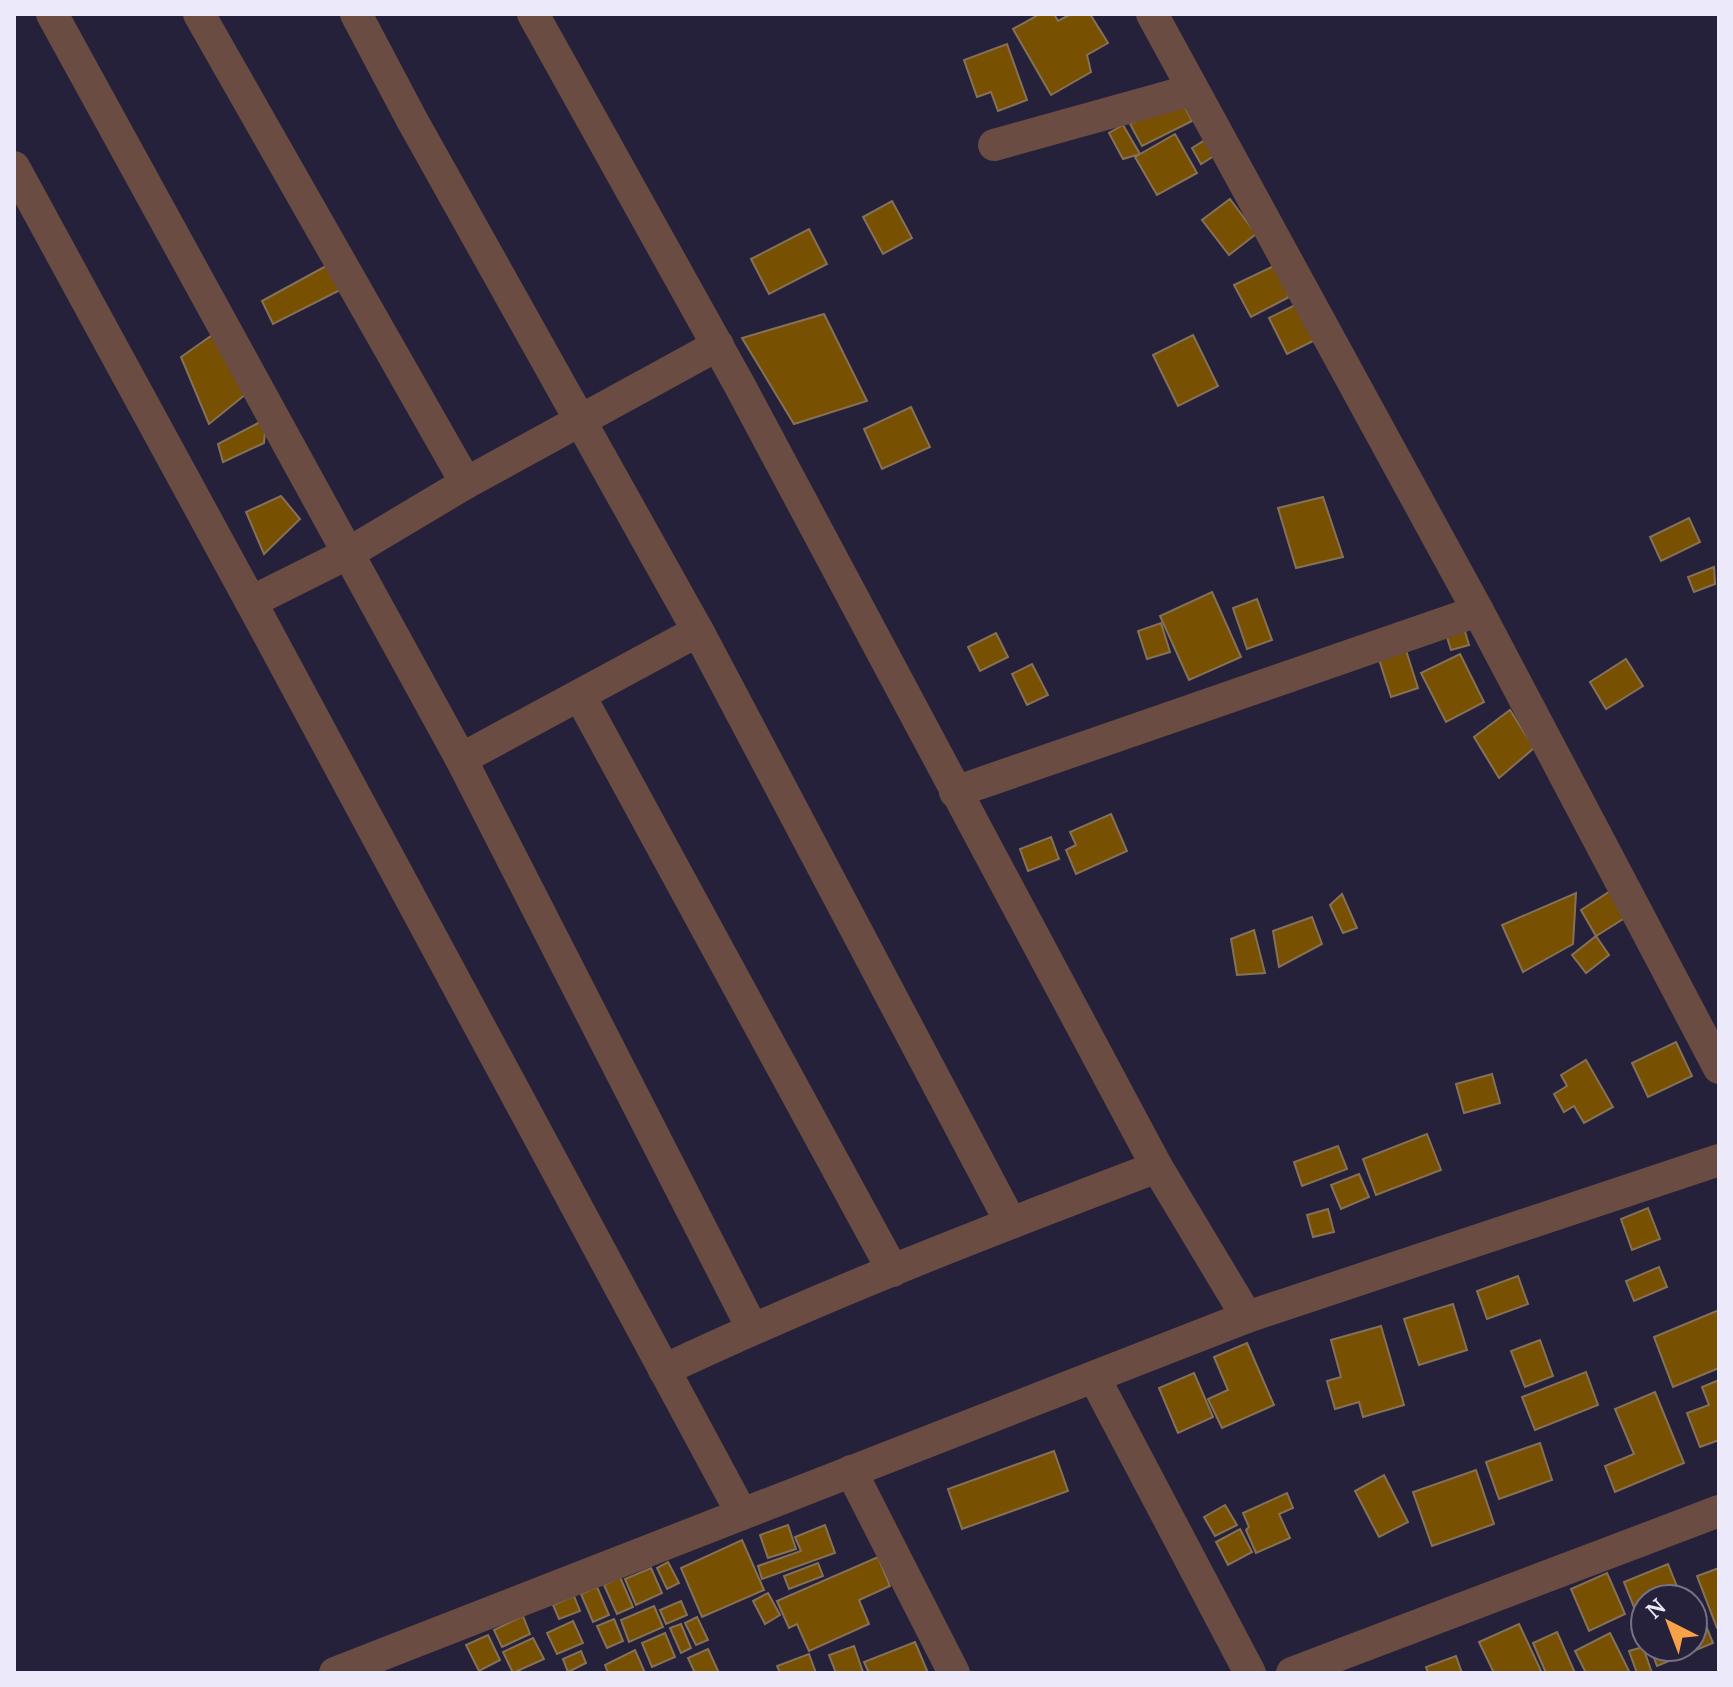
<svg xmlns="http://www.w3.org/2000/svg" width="1733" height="1687" font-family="'PT Serif',serif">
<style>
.building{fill:#785002;stroke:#857157;stroke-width:2}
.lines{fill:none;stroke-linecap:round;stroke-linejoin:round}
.minor{stroke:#6a4c42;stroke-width:32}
</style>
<rect width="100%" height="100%" fill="#26213a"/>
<!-- building -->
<g class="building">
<polygon points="1040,14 1054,14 1058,21 1071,14 1090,14 1108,43 1087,55 1091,72 1051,95 1013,29"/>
<polygon points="1007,44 1027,100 998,111 991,92 977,97 964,60"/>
<polygon points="1180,98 1192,121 1142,146 1130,124"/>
<polygon points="1123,125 1140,154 1123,159 1109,133"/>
<polygon points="1175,134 1197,173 1157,195 1135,157"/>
<polygon points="1205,140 1214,156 1201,164 1192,148"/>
<polygon points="1230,199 1256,234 1229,255 1202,220"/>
<polygon points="892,201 912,238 883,254 863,217"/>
<polygon points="809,229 827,264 769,294 751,259"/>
<polygon points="337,260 348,286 273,324 262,301"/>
<polygon points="1276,265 1289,297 1251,317 1234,285"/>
<polygon points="1301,302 1319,338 1287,354 1269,318"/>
<polygon points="824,314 867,401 794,424 742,338"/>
<polygon points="218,331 252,389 209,424 181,357"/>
<polygon points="1193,335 1218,386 1178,406 1153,355"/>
<polygon points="911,407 930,447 882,469 864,429"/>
<polygon points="266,419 264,443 223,462 218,444"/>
<polygon points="281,496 300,519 264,554 246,512"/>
<polygon points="1323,497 1343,557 1296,568 1278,508"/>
<polygon points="1689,518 1700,542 1661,561 1650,537"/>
<polygon points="1714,567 1715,584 1694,592 1688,577"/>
<polygon points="1212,592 1241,657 1189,680 1160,616"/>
<polygon points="1257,599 1272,640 1247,649 1233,608"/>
<polygon points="1161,623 1170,652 1147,659 1138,631"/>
<polygon points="1464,628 1469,645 1451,650 1446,634"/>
<polygon points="996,633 1008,657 980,671 968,647"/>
<polygon points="1404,644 1418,688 1391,697 1377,653"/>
<polygon points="1460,654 1484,702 1446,722 1421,673"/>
<polygon points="1626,659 1643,686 1606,709 1590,682"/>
<polygon points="1032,664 1048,695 1027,705 1012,674"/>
<polygon points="1510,710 1534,748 1499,778 1474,737"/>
<polygon points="1111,814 1127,851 1076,874 1066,850 1076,845 1070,832"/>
<polygon points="1051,837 1059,859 1028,871 1020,849"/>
<polygon points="1612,890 1628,916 1596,936 1581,910"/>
<polygon points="1576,893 1573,944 1523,972 1502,925"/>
<polygon points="1342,894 1357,928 1343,933 1330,905"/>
<polygon points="1312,917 1322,944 1279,967 1273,931"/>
<polygon points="1254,930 1265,973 1237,975 1231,939"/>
<polygon points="1596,936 1609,955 1586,973 1572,955"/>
<polygon points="1676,1042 1692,1076 1648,1097 1632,1063"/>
<polygon points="1586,1060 1613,1107 1584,1123 1574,1106 1564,1112 1554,1094 1567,1086 1561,1075"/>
<polygon points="1492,1074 1500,1103 1464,1113 1456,1084"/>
<polygon points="1427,1134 1441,1170 1376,1195 1363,1159"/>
<polygon points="1338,1146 1347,1169 1302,1186 1294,1162"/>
<polygon points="1359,1174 1369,1197 1341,1209 1331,1185"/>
<polygon points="1648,1208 1660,1239 1632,1250 1621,1219"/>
<polygon points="1328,1209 1334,1232 1313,1237 1307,1215"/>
<polygon points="1659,1267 1667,1287 1634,1301 1626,1281"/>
<polygon points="1518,1276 1528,1304 1487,1319 1477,1291"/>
<polygon points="1453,1304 1467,1350 1419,1365 1404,1319"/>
<polygon points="1719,1310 1719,1368 1673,1387 1654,1337"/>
<polygon points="1381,1326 1404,1405 1363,1417 1359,1402 1335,1409 1327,1381 1341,1377 1331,1340"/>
<polygon points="1540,1340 1553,1376 1525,1387 1511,1351"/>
<polygon points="1247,1343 1274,1405 1222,1428 1208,1399 1228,1390 1214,1357"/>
<polygon points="1586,1372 1598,1405 1535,1430 1522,1397"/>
<polygon points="1194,1373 1213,1417 1178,1433 1159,1388"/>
<polygon points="1719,1380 1719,1440 1700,1447 1687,1413 1709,1405 1702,1387"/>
<polygon points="1655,1392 1684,1463 1615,1492 1605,1466 1634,1454 1615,1409"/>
<polygon points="1540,1443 1552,1480 1499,1499 1486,1462"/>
<polygon points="1054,1451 1068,1491 962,1529 948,1489"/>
<polygon points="1476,1470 1494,1524 1432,1546 1413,1492"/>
<polygon points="1384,1475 1408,1522 1379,1537 1355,1491"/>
<polygon points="1287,1493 1293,1508 1279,1514 1290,1538 1256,1553 1246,1530 1249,1527 1243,1513"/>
<polygon points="1225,1505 1237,1525 1215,1536 1204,1517"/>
<polygon points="788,1525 796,1549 768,1558 760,1535"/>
<polygon points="825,1525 835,1553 762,1579 758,1566 801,1551 795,1537"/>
<polygon points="1240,1529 1252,1552 1228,1565 1216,1542"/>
<polygon points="742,1540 764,1590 702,1617 681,1568"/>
<polygon points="878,1557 890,1586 859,1600 869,1624 809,1651 797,1624 789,1628 777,1601"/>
<polygon points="668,1562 679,1583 667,1589 657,1568"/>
<polygon points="818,1563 823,1576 789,1589 784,1576"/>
<polygon points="1668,1564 1682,1599 1645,1599 1645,1635 1624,1582"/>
<polygon points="651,1568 662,1593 636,1605 625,1579"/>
<polygon points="1719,1568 1719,1628 1717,1628 1697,1576"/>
<polygon points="1607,1573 1625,1614 1589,1631 1571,1589"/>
<polygon points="620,1577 633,1607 617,1614 604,1585"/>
<polygon points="597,1587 609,1615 593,1622 581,1594"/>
<polygon points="768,1593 780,1615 765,1624 753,1601"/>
<polygon points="574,1596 580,1611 559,1619 553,1605"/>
<polygon points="681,1601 687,1615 666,1624 660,1610"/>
<polygon points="654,1606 663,1627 629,1642 621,1620"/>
<polygon points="1693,1606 1698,1606 1713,1643 1657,1666 1650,1647 1693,1647"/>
<polygon points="523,1616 530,1634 502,1647 494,1630"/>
<polygon points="697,1617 708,1640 696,1645 685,1623"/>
<polygon points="614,1619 623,1641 607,1648 597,1626"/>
<polygon points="573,1621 583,1643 557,1654 547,1633"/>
<polygon points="681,1624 691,1648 681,1653 670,1628"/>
<polygon points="1519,1624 1542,1673 1494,1673 1479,1642"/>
<polygon points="1557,1632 1575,1673 1546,1673 1533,1643"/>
<polygon points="665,1633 675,1657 652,1667 642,1643"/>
<polygon points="1610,1633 1630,1673 1586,1673 1575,1651"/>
<polygon points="488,1635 500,1660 479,1671 466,1645"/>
<polygon points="533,1638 544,1659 513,1673 503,1652"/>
<polygon points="915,1642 928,1673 869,1673 864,1662"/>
<polygon points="854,1646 863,1672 836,1673 829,1655"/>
<polygon points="1643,1647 1652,1673 1637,1673 1629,1651"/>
<polygon points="708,1649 719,1673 695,1673 688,1658"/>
<polygon points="635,1650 645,1673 608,1673 605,1665"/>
<polygon points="581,1651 586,1663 568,1672 563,1659"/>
<polygon points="809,1654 816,1673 780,1673 777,1666"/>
<polygon points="1456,1656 1462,1673 1428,1673 1426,1667"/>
</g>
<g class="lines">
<!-- minor -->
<g class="minor">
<polyline points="52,14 461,759 752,1328"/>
<polyline points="199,14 466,483"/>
<polyline points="356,14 412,120 698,631 1011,1223"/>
<polyline points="533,14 740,386 1157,1167 1247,1317"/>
<polyline points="1152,14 1478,611 1719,1068"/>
<polyline points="994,145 1192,90"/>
<polyline points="14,167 251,602 742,1514"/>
<polyline points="251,602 347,554 466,483 718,345"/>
<polyline points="580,696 893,1271"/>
<polyline points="461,759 698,631"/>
<polyline points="955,792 1478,611"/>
<path d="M664 1370C825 1294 991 1230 1157 1167"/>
<polyline points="1094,1377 1250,1673"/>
<polyline points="851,1471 954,1673"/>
<polyline points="335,1673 1247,1317 1719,1160"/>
<polyline points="1292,1673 1719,1511"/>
</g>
</g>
<!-- border -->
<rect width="1733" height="1687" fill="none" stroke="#ece9fa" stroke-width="32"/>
<!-- north arrow -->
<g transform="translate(1669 1623) rotate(318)"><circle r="38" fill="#26213a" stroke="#757187" stroke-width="2"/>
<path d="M0-6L14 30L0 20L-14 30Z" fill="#f7a149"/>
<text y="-12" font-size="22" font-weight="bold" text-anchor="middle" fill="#ece9fa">N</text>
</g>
</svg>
